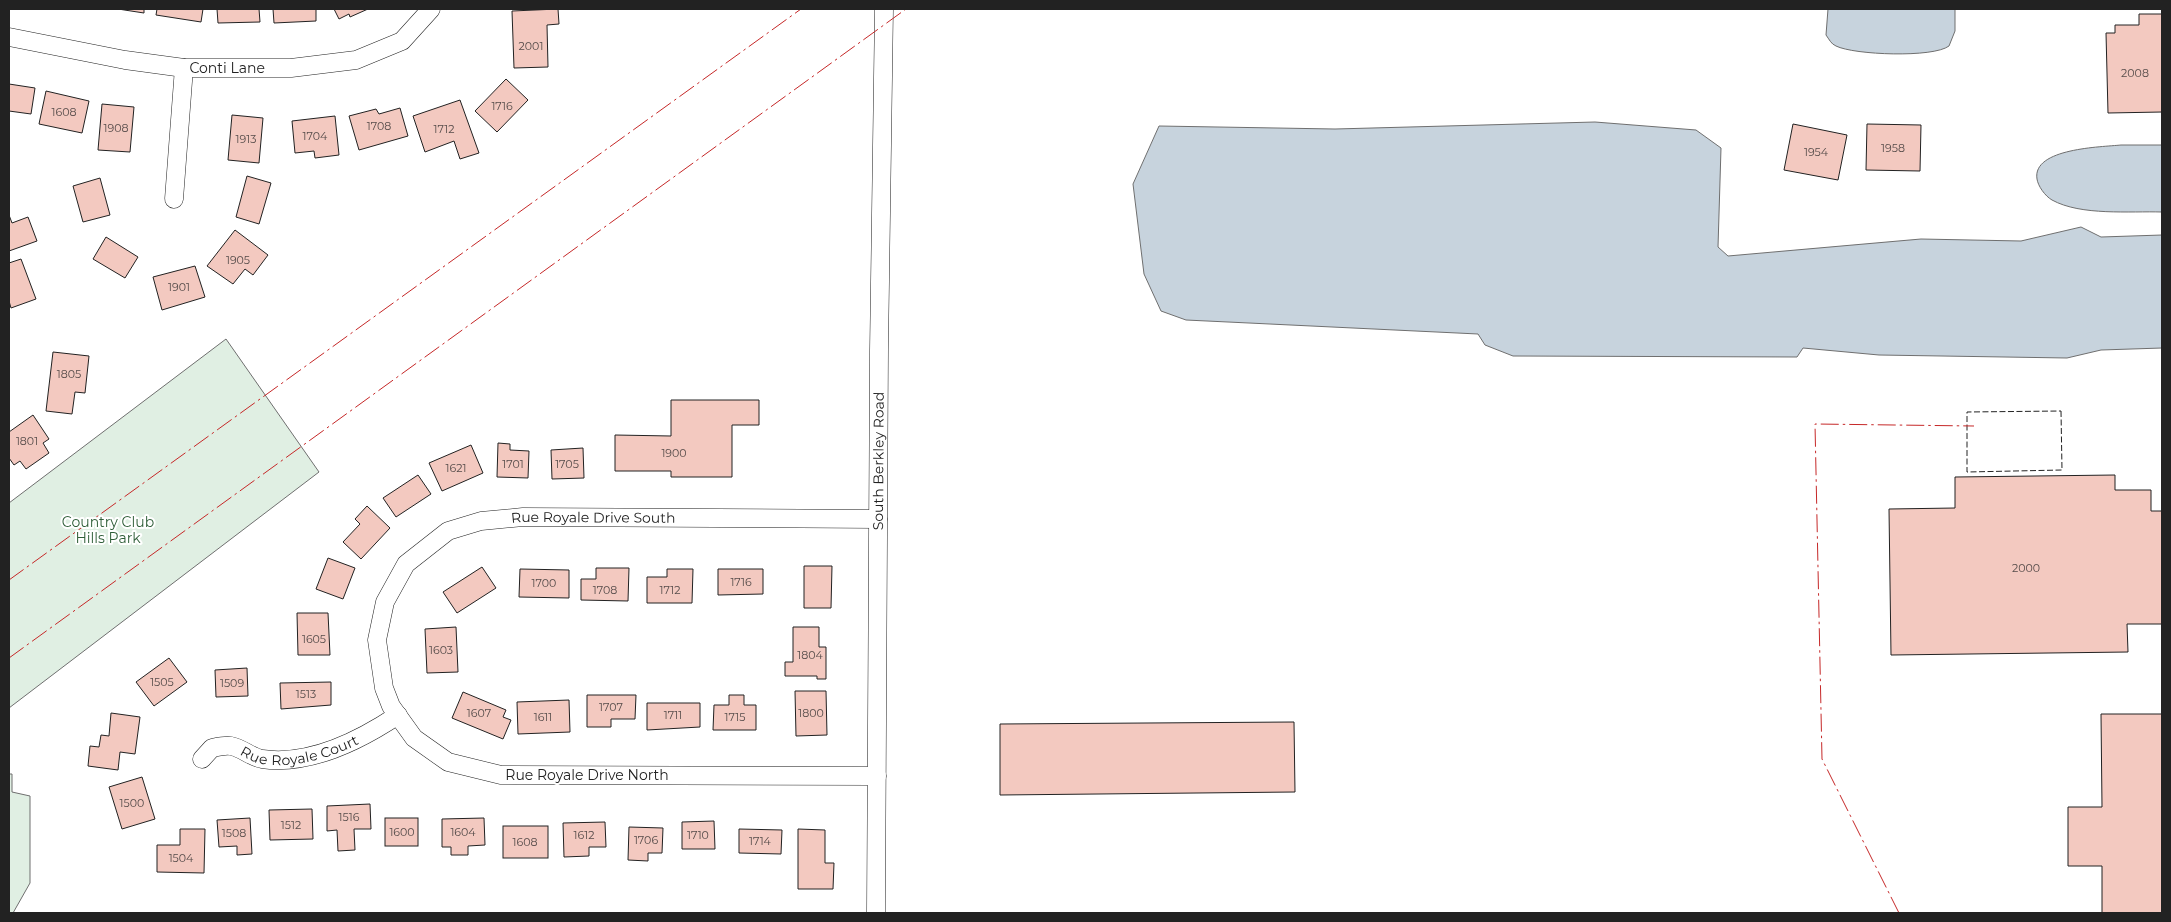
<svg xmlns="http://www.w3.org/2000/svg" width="2171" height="922" font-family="Montserrat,sans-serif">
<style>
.green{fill:#e0efe3;stroke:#6f6f6f}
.water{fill:#c7d3dd;stroke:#6f6f6f}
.building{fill:#f3c9c0;stroke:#222}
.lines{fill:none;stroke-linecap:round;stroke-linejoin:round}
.street-casing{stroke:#222;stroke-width:19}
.street{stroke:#fff;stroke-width:18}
.fence{stroke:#222;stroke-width:1;stroke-dasharray:6 2.5;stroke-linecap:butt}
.power{stroke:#c62828;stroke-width:1;stroke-dasharray:18 4 2.5 4;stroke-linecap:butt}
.labels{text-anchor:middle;stroke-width:4;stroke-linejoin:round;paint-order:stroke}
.number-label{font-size:11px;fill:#564c4a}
.street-label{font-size:14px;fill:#222;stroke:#fff}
.park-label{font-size:14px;fill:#2f5e38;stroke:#fff}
</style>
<rect width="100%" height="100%" fill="#fff"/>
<!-- green -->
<g class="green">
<polygon points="226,339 319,472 9,708 9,503"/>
<polygon points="9,774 12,774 12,792 30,796 30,883 13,913 9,913"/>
</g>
<!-- water -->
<g class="water">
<path d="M1828 9H1955V31L1949 46C1933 58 1854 55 1836 46 1831 44 1829 39 1826 35Z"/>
<polygon points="1595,122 1696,130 1721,148 1718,247 1728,256 1921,239 2021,241 2081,227 2101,237 2162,235 2162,348 2101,350 2067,358 1879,355 1803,348 1797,357 1513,356 1485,345 1478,334 1186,320 1161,311 1144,274 1133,184 1159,126 1335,129"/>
<path d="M2121 145H2162V212C2130 211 2081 216 2052 200 2045 196 2038 186 2037 179 2032 148 2102 147 2121 145Z"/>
</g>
<!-- building -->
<g class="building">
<polygon points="118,9 144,9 144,13"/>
<polygon points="157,9 203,9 201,22 156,15"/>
<polygon points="217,9 259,9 260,22 218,23"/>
<polygon points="273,9 316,9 316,21 274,23"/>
<polygon points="334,9 368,9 350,17 349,14 339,19"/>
<polygon points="558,9 559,24 547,25 548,67 514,68 512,11"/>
<polygon points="2139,14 2162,14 2162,112 2108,113 2106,33 2115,33 2115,25 2139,25"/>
<polygon points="506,79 528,100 497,132 475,111"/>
<polygon points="9,84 35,88 31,114 9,111"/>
<polygon points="46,91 89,101 82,133 39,124"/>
<polygon points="460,100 479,153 460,159 454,141 425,152 413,116"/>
<polygon points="102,104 134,107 130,152 98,150"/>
<polygon points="400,108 408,136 359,150 349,116 376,109 379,114"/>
<polygon points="232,115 263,118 259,163 228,160"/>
<polygon points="335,116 339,155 315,158 314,151 295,153 292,121"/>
<polygon points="1793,124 1847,135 1838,180 1784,170"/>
<polygon points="1867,124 1921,125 1920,171 1866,170"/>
<polygon points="247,176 271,183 259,224 236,217"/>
<polygon points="100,178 110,215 83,222 73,186"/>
<polygon points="9,215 12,223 28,217 37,241 9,251"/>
<polygon points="235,230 268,255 253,275 245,269 233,284 207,266"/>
<polygon points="106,237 138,257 125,278 93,259"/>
<polygon points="21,259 36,299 11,308 9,301 9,263"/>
<polygon points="195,266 205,297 162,310 153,277"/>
<polygon points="53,352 89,356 85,393 75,392 72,414 46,411"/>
<polygon points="671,400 759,400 759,425 732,425 732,477 671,477 671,471 615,471 615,435 671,436"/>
<polygon points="33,415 49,439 43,443 49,453 26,469 20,461 14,465 9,458 9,432"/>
<polygon points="498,443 510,444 510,450 529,451 528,478 497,477"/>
<polygon points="471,445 483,473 442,491 429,463"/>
<polygon points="583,448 584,478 552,479 551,450"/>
<polygon points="418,475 431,494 396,517 383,498"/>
<polygon points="2115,475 2115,490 2151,490 2151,511 2162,511 2162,624 2127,624 2128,652 1891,655 1889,509 1955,508 1955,477"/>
<polygon points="367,506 390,528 361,559 343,542 360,524 355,519"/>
<polygon points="328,558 355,568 343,599 316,589"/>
<polygon points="804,566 832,566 831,608 804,608"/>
<polygon points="482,567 496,588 457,613 443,592"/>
<polygon points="596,568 629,568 628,601 581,600 581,579 596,579"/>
<polygon points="520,569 569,570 569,598 519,597"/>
<polygon points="667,569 693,569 692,603 647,603 647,577 667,577"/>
<polygon points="718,569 763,569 763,594 718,595"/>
<polygon points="297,613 328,613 330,655 298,655"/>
<polygon points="456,627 458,672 427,673 425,629"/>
<polygon points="793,627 819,627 819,647 826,647 826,679 817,679 817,676 785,676 785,662 793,662"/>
<polygon points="169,658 187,682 154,706 136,682"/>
<polygon points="247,668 248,696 216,697 215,670"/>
<polygon points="331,682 331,705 281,709 280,683"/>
<polygon points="795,691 826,691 827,735 796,736"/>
<polygon points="463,692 506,710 503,717 511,720 503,739 452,718"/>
<polygon points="587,695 636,695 635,719 611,719 611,727 587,727"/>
<polygon points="729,695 744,695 744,705 756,705 756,730 713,730 714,705 729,705"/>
<polygon points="569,700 570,732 518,734 517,702"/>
<polygon points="647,703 700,703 700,727 647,730"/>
<polygon points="111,713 140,717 135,754 120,752 118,770 88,766 90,746 99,747 101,735 109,736"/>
<polygon points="2101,714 2162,714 2162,913 2102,913 2102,866 2068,866 2068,807 2102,807"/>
<polygon points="1294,722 1295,792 1000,795 1000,724"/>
<polygon points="142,777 155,819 122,829 109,787"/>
<polygon points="370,804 371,829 354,829 355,850 338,851 337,830 327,831 327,806"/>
<polygon points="312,809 313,839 270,840 269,810"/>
<polygon points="250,818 252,854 237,855 237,846 219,847 217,820"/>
<rect x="385" y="818" width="33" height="28"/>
<polygon points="484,818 485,845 468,846 468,855 451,855 451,847 442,847 442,819"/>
<polygon points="714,821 715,849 682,849 682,822"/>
<polygon points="605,822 606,847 589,847 589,856 564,857 563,823"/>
<rect x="503" y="826" width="45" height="32"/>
<polygon points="629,827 663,828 662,853 648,853 648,861 628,860"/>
<polygon points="180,829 205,829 204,873 157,872 157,845 180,845"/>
<polygon points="739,829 782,830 781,854 739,853"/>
<polygon points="798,829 825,830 825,863 834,863 833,889 798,889"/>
</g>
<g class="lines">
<defs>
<g id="street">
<path id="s1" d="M9 37 125 60 184 68H291L356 60 402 41 431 9"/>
<polyline points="174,199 184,68"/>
<path id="s2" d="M202 759 212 748C217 747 225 745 231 746 242 748 251 757 262 759 310 766 359 741 398 715"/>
<path id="s3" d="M877 776 501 775 448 762 414 738 391 706 384 688 377 640 385 602 406 564 448 531 481 521 523 517 878 519"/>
<path id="s4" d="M876 913 879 350 884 9"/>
</g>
</defs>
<!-- street casing -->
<use href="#street" class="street-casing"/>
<!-- street -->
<use href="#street" class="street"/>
<!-- fence -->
<polygon class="fence" points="2061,411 2062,470 1967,472 1967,412"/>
<!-- power -->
<g class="power">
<polyline points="9,580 801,9"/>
<polyline points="9,658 906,9"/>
<polyline points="1899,913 1822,759 1815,424 1974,426"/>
</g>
</g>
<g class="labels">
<!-- number labels -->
<g class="number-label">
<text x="531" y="50">2001</text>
<text x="2135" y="77">2008</text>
<text x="502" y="110">1716</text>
<text x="64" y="116">1608</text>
<text x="379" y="130">1708</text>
<text x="116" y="132">1908</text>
<text x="444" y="133">1712</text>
<text x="315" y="140">1704</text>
<text x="246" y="143">1913</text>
<text x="1893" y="152">1958</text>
<text x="1816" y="156">1954</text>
<text x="238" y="264">1905</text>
<text x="179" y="291">1901</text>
<text x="69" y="378">1805</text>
<text x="27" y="445">1801</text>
<text x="674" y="457">1900</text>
<text x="513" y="468">1701</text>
<text x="567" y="468">1705</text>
<text x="456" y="472">1621</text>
<text x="2026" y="572">2000</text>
<text x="741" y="586">1716</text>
<text x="544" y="587">1700</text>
<text x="605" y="594">1708</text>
<text x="670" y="594">1712</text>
<text x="314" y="643">1605</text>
<text x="441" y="654">1603</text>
<text x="810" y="659">1804</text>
<text x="162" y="686">1505</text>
<text x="232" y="687">1509</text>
<text x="306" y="698">1513</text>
<text x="611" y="711">1707</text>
<text x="479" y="717">1607</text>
<text x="811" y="717">1800</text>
<text x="673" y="719">1711</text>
<text x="543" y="721">1611</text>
<text x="735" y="721">1715</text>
<text x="132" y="807">1500</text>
<text x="349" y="821">1516</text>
<text x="291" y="829">1512</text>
<text x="402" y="836">1600</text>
<text x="463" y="836">1604</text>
<text x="234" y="837">1508</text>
<text x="584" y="839">1612</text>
<text x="698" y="839">1710</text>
<text x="646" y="844">1706</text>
<text x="760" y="845">1714</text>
<text x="525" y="846">1608</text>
<text x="181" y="862">1504</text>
</g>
<!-- street labels -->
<g class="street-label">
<text dy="5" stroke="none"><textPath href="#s1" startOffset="221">Conti Lane</textPath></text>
<text dy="5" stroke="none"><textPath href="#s4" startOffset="452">South Berkley Road</textPath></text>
<text dy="5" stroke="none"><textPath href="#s3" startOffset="862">Rue Royale Drive South</textPath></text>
<text dy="5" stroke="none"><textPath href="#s2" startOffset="106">Rue Royale Court</textPath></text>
<text x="587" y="780">Rue Royale Drive North</text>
</g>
<!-- park labels -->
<g class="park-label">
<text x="108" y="527">Country Club<tspan x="108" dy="16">Hills Park</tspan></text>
</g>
</g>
<!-- border -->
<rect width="2171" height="922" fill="none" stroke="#222222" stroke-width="20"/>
</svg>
